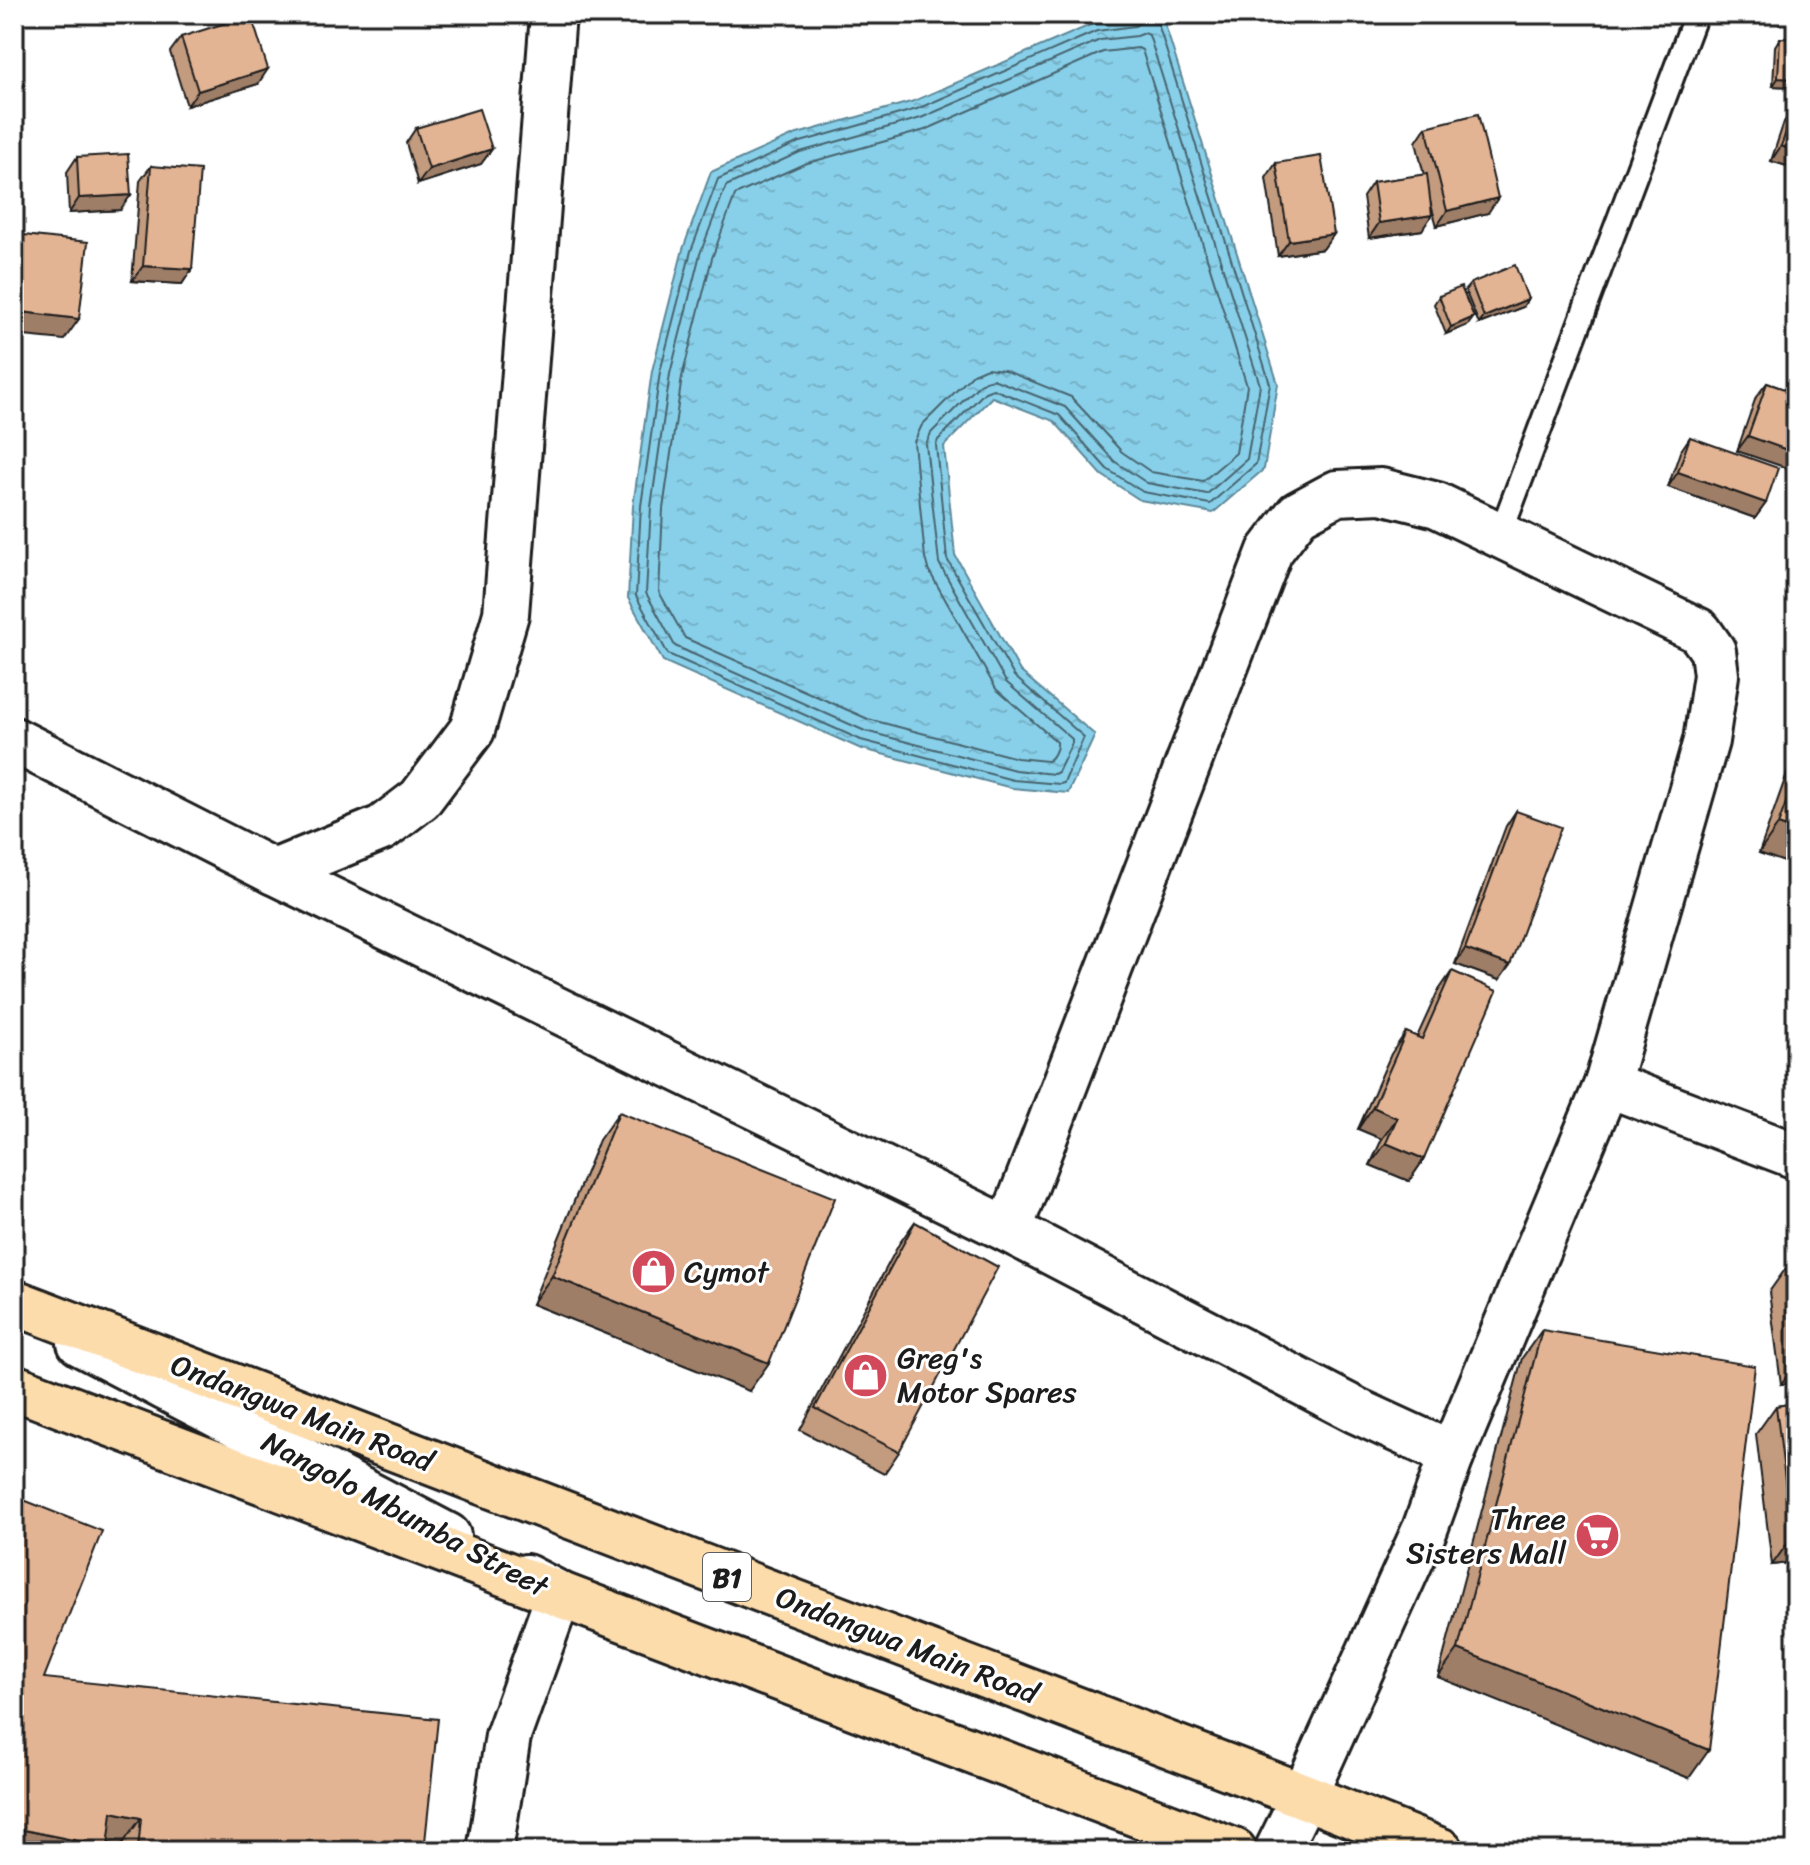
<svg xmlns="http://www.w3.org/2000/svg" width="1810" height="1865" font-family="Sriracha,sans-serif">
<style>
.water{fill:url(#water-ripples);stroke:#5d8898;stroke-width:2}
.lines{fill:none;stroke-linecap:round;stroke-linejoin:round}
.shore{stroke:#47646e;stroke-width:2}
.lane-casing{stroke:#1c1c1c;stroke-width:28}
.street-casing{stroke:#1c1c1c;stroke-width:50}
.primary-casing{stroke:#1c1c1c;stroke-width:50}
.lane{stroke:#fff;stroke-width:22}
.street{stroke:#fff;stroke-width:44}
.primary{stroke:#fddcac;stroke-width:44}
.wall{fill:#c39b7f;stroke:#1c1c1c;stroke-width:2}
.shaded-wall{fill:#9f7e68;stroke:#1c1c1c;stroke-width:2}
.building{fill:#e3b494;stroke:#1c1c1c;stroke-width:2}
.labels{text-anchor:middle;stroke-width:6;stroke-linejoin:round;paint-order:stroke}
.shield{fill:#fff;stroke:#606060;stroke-width:2}
.shield-label{font-size:28px;font-weight:bold;fill:#1c1c1c}
.poi-label{font-size:30px;fill:#1c1c1c;stroke:#fff;text-anchor:start}
.street-label{font-size:30px;fill:#1c1c1c;stroke:#fff}
</style>
<defs>
<pattern id="water-ripples" width="26" height="14" patternUnits="userSpaceOnUse" patternTransform="scale(2)"><rect width="26" height="14" fill="#88d0ea"/><path d="M2 4q2-2 4 0t4 0M15 11q2-2 4 0t4 0" fill="none" stroke="#75b2c8"/></pattern>
</defs>
<rect width="100%" height="100%" fill="#fff"/>
<filter id="ink" filterUnits="userSpaceOnUse"><feTurbulence type="fractalNoise" baseFrequency=".0125" numOctaves="2"/><feDisplacementMap in="SourceGraphic" scale="16" xChannelSelector="R" yChannelSelector="G"/><feConvolveMatrix kernelMatrix="1 2 1 2 8 2 1 2 1" color-interpolation-filters="sRGB"/></filter>
<g filter="url(#ink)">
<!-- water -->
<polygon class="water" points="1162,15 1278,384 1264,469 1213,513 1140,500 1102,475 1054,421 992,397 944,446 955,555 1020,671 1095,735 1068,793 1012,788 859,748 663,661 628,598 633,506 652,371 683,249 711,172 794,135 914,101 1095,23"/>
<g class="lines">
<!-- shore -->
<g class="shore">
<polyline points="1143,14 1142,21 1135,26 1097,31 917,109 797,143 718,179 691,251 660,372 641,506 636,596 668,654 861,740 1013,780 1060,784 1064,783 1084,737 1014,676 947,559 936,445 938,440 985,392 993,389 1059,415 1107,469 1143,492 1210,504 1256,464 1270,384 1155,14"/>
<polygon points="1145,33 1149,35 1260,385 1247,459 1207,494 1147,483 1114,461 1065,407 993,379 985,381 979,385 931,433 926,444 939,563 1006,682 1072,739 1072,743 1058,772 1054,774 1015,770 865,731 675,646 646,593 651,507 670,374 700,254 726,186 800,152 921,118 1100,40 1137,36"/>
<path d="M1138 48 1142 50 1247 386 1236 453 1203 481 1151 472 1122 452 1071 397 1004 370 987 368 973 374 922 425 914 442 925 558 928 569 996 689 1057 742C1058 748 1053 759 1047 761L1017 758 868 719 685 638 659 592 663 509 682 377 712 258 735 195 804 164 925 130 1103 52Z"/>
</g>
<defs>
<polyline id="lane" points="1500,535 1696,14"/>
<g id="street">
<polyline points="14,740 274,872 1009,1230 1357,1411 1431,1445 1451,1457 1425,1529 1304,1796 1277,1851"/>
<polyline points="274,872 382,828 420,799 472,730 506,614 553,14"/>
<polyline points="1009,1230 1270,551 1298,514 1337,493 1381,491 1437,505 1699,631 1713,651 1716,675 1706,741 1607,1084 1796,1156"/>
<polyline points="80,1343 448,1536"/>
<polyline points="1451,1457 1607,1084"/>
<polyline points="490,1851 508,1736 559,1594 526,1577"/>
</g>
<g id="primary">
<polyline points="14,1302 794,1602 1304,1796 1441,1851"/>
<polyline points="14,1387 1234,1851"/>
</g>
</defs>
<!-- lane casing -->
<use href="#lane" class="lane-casing"/>
<!-- street casing -->
<use href="#street" class="street-casing"/>
<!-- primary casing -->
<use href="#primary" class="primary-casing"/>
<!-- lane -->
<use href="#lane" class="lane"/>
<!-- street -->
<use href="#street" class="street"/>
<!-- primary -->
<use href="#primary" class="primary"/>
</g>
<!-- wall -->
<g class="wall">
<polygon points="152,14 221,14 154,22"/>
<polygon points="181,37 258,84 187,106 170,52"/>
<polygon points="1780,38 1796,39 1796,87 1773,86 1775,46"/>
<polygon points="1795,107 1796,108 1796,169 1771,161 1784,122"/>
<polygon points="1426,127 1488,213 1437,226 1430,201 1422,230 1369,238 1363,197 1373,182 1424,175 1416,142"/>
<polygon points="416,128 492,149 481,164 418,184 406,143"/>
<polygon points="77,157 120,210 69,213 67,172"/>
<polygon points="1276,163 1334,234 1323,249 1278,256 1266,178"/>
<polygon points="151,166 192,269 182,284 132,281 140,181"/>
<polygon points="1471,283 1523,307 1479,324 1465,290"/>
<polygon points="1439,296 1468,325 1446,334 1434,304"/>
<polygon points="1767,383 1796,393 1737,451 1756,397"/>
<polygon points="1690,437 1766,503 1755,518 1668,487 1680,452"/>
<polygon points="1796,748 1796,866 1759,853"/>
<polygon points="1516,811 1510,965 1499,980 1455,964 1506,826"/>
<polygon points="1452,971 1424,1159 1409,1181 1370,1165 1382,1139 1358,1129 1391,1054 1406,1032 1417,1037 1437,993"/>
<polygon points="619,1112 749,1391 532,1304 599,1140"/>
<polygon points="914,1223 899,1452 884,1474 800,1430 899,1244"/>
<polygon points="1796,1263 1796,1383 1781,1384 1769,1292 1789,1264"/>
<polygon points="1542,1330 1689,1778 1438,1677 1522,1358"/>
<polygon points="1796,1403 1796,1562 1772,1565 1756,1434 1776,1406"/>
<polygon points="16,1497 44,1678 424,1851 121,1851 121,1846 109,1843 14,1851 14,1501"/>
</g>
<!-- shaded-wall -->
<g class="shaded-wall">
<polygon points="159,14 221,14 154,22"/>
<polygon points="268,69 258,84 187,106 198,91"/>
<polygon points="1778,78 1796,79 1796,87 1773,86"/>
<polygon points="1781,146 1796,151 1796,169 1771,161"/>
<polygon points="492,149 481,164 418,184 429,169"/>
<polygon points="131,195 120,210 69,213 79,198"/>
<polygon points="1498,198 1488,213 1437,226 1447,211"/>
<polygon points="1432,215 1422,230 1369,238 1379,223"/>
<polygon points="1334,234 1323,249 1278,256 1289,241"/>
<polygon points="143,266 192,269 182,284 132,281"/>
<polygon points="1528,299 1523,307 1479,324 1484,317"/>
<polygon points="14,311 79,319 64,340 14,335"/>
<polygon points="1474,317 1468,325 1446,334 1451,327"/>
<polygon points="1748,436 1796,453 1796,471 1737,451"/>
<polygon points="1678,472 1766,503 1755,518 1668,487"/>
<polygon points="1778,825 1796,831 1796,866 1759,853"/>
<polygon points="1465,949 1510,965 1499,980 1455,964"/>
<polygon points="1373,1107 1397,1118 1382,1139 1358,1129"/>
<polygon points="1386,1143 1424,1159 1409,1181 1370,1165"/>
<polygon points="552,1276 769,1363 749,1391 532,1304"/>
<polygon points="1796,1363 1796,1383 1781,1384"/>
<polygon points="1796,1536 1796,1562 1772,1565 1792,1537"/>
<polygon points="1458,1649 1709,1750 1689,1778 1438,1677"/>
<polygon points="112,1812 141,1818 121,1846 93,1840"/>
<polygon points="14,1828 108,1847 105,1851 14,1851"/>
</g>
<!-- building -->
<g class="building">
<polygon points="251,15 268,69 198,91 181,37"/>
<polygon points="1780,38 1796,39 1796,79 1778,78"/>
<polygon points="1795,107 1796,108 1796,151 1781,146"/>
<polygon points="479,109 492,149 429,169 416,128"/>
<polygon points="1478,114 1498,198 1447,211 1426,127"/>
<polygon points="128,154 131,195 79,198 77,157"/>
<polygon points="1321,156 1334,234 1289,241 1276,163"/>
<polygon points="151,166 200,170 192,269 143,266"/>
<polygon points="1427,174 1432,215 1379,223 1373,182"/>
<polygon points="14,234 88,242 79,319 14,311"/>
<polygon points="1515,265 1528,299 1484,317 1471,283"/>
<polygon points="1461,287 1474,317 1451,327 1439,296"/>
<polygon points="1767,383 1796,393 1796,453 1748,436"/>
<polygon points="1690,437 1778,468 1766,503 1678,472"/>
<polygon points="1796,775 1796,831 1778,825"/>
<polygon points="1516,811 1561,827 1510,965 1465,949"/>
<polygon points="1452,971 1497,991 1424,1159 1386,1143 1397,1118 1373,1107 1406,1032 1422,1039"/>
<polygon points="619,1112 835,1198 769,1363 552,1276"/>
<polygon points="915,1222 998,1267 899,1452 815,1408"/>
<polygon points="1796,1263 1796,1316 1789,1264"/>
<polygon points="1542,1330 1755,1366 1709,1750 1458,1649"/>
<polygon points="1796,1403 1796,1536 1792,1537 1776,1406"/>
<polygon points="16,1497 102,1531 44,1678 438,1719 424,1851 138,1851 141,1818 112,1812 108,1847 14,1828 14,1504"/>
</g>
</g>
<!-- icons -->
<defs>
<symbol id="shop-disc" viewBox="-11 -11 22 22"><circle r="9.5" fill="#d1495b" stroke="#fff"/><path d="M-5-2.5h2.3a2.7 3.5 0 0 1 5.4 0H5L5.5 6h-11ZM-1.5-2.5h3a1.5 2.3 0 0 0-3 0Z" fill="#fff"/></symbol>
<symbol id="supermarket-disc" viewBox="-11 -11 22 22"><circle r="9.5" fill="#d1495b" stroke="#fff"/><path d="M-6-5.5h2.5l.6 2H6L4.5 2H-2.5L-4.4-4H-6ZM-1.5 3.2a1.3 1.3 0 1 0 .1 0ZM3 3.2a1.3 1.3 0 1 0 .1 0Z" fill="#fff"/></symbol>
</defs>
<g fill-rule="evenodd">
<use href="#shop-disc" x="628" y="1246" width="51" height="51"/>
<use href="#shop-disc" x="840" y="1350" width="51" height="51"/>
<use href="#supermarket-disc" x="1572" y="1510" width="51" height="51"/>
</g>
<g class="labels">
<!-- shield labels -->
<rect class="shield" x="703" y="1553" width="48" height="48" rx="6"/>
<g class="shield-label">
<text x="727" y="1587">B1</text>
</g>
<!-- poi labels -->
<g class="poi-label">
<text x="684" y="1282">Cymot</text>
<text x="897" y="1368">Greg's<tspan x="897" dy="34">Motor Spares</tspan></text>
<text x="1566" y="1529" text-anchor="end">Three<tspan x="1566" dy="34">Sisters Mall</tspan></text>
</g>
<!-- street labels -->
<g class="street-label">
<text transform="translate(302 1413) rotate(21)" y="10">Ondangwa Main Road</text>
<text transform="translate(405 1514) rotate(28)" y="10">Nangolo Mbumba Street</text>
<text transform="translate(907 1645) rotate(21)" y="10">Ondangwa Main Road</text>
</g>
</g>
<!-- margin -->
<rect width="1810" height="1865" fill="none" stroke="#fff" stroke-width="48"/>
<rect x="24" y="24" width="1762" height="1817" fill="none" stroke="#1c1c1c" stroke-width="3" filter="url(#ink)"/>
</svg>
